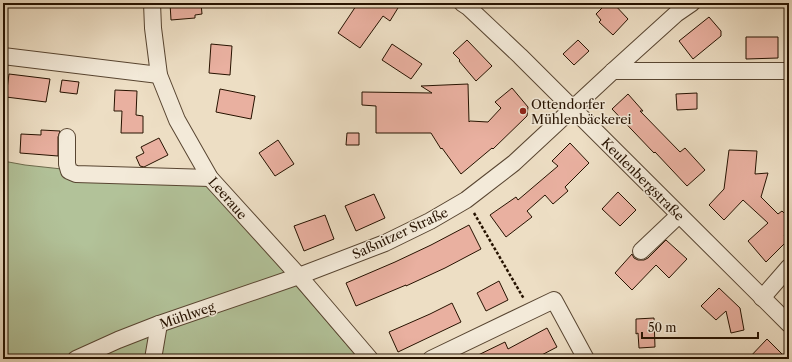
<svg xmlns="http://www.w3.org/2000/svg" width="792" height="362" font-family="'Libre Caslon Text',serif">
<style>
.green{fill:#b2c299;stroke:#6c6a4c}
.building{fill:#e9b0a0;stroke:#261200}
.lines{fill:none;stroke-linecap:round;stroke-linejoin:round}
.minor-casing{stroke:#584531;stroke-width:18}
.path{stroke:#261200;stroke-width:2.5;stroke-dasharray:3 2;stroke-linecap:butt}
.minor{stroke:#f3ead9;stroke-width:16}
.poi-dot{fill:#8f2418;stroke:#f3ead9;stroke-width:1.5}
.labels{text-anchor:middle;stroke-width:3;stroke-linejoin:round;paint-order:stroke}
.poi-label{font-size:13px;fill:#261200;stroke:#f3ead9;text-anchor:start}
.street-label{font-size:13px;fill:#261200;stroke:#f3ead9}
</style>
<rect width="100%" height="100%" fill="#eddec4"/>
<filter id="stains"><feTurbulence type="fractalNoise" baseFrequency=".005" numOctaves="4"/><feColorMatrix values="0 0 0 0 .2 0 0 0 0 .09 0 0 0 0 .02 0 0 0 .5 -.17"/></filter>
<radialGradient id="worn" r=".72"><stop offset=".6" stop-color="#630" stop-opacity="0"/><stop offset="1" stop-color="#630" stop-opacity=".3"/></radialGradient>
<!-- green -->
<polygon class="green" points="3,161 25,165 209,185 359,359 3,359"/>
<!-- building -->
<g class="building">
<polygon points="170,3 201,3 202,14 195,15 195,18 171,20"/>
<polygon points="358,3 401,3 390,21 383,16 360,48 338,33"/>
<polygon points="607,3 613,3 628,19 613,35 599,22 601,20 596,14"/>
<polygon points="709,17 721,31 721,36 693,59 679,41"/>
<polygon points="746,37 778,37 778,58 746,59"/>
<polygon points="467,40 492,66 476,81 459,61 460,60 453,53"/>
<polygon points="578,40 589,51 574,65 563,54"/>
<polygon points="211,44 232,46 230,75 209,73"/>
<polygon points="392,44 422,64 411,79 382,60"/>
<polygon points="9,74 50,79 46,102 6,97"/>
<polygon points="62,80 79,82 77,94 60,92"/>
<polygon points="468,84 469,122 470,121 488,122 501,108 495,102 512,88 528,107 527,116 493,149 492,148 461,174 442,148 441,149 431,133 376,133 376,106 362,105 362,92 432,93 421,86"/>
<polygon points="220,89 255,96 251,119 216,112"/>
<polygon points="115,90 137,91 136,115 143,116 143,133 121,133 122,111 114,111"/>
<polygon points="697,93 697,109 677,110 676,94"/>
<polygon points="628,94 643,111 640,111 680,152 685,148 705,170 687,186 655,152 654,153 612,109"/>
<polygon points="41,130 60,131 58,137 58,156 20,153 21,134 41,135"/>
<polygon points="347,133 359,133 359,145 346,145"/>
<polygon points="159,138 168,155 144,167 140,166 136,157 144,153 141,147"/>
<polygon points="278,140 294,164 275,176 259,153"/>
<polygon points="570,143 589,163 565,187 568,191 553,204 545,195 527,211 532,217 506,237 490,215 516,197 518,200 558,166 552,161"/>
<polygon points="729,150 757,151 755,174 768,173 761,197 778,214 782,211 789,218 789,231 784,235 788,240 766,262 748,241 768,223 743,200 724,220 709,205 724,189"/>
<polygon points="618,192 636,210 620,226 602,209"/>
<polygon points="374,194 385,218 356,231 345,206"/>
<polygon points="325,215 334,239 304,251 294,226"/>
<polygon points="469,225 481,249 445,268 406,286 406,285 356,306 346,283 395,262 431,245"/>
<polygon points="666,240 687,259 669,278 656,265 632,290 615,273 632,254 634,258 638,260 644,260 648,258"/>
<polygon points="499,281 508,300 486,311 477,293"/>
<polygon points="719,288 740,308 744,330 731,333 726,311 716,320 701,306"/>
<polygon points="452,303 461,322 398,352 389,332 430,314"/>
<polygon points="654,318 655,347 639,348 638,333 636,334 636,319"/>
<polygon points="547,328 557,347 534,359 470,359 505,342 508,349"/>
<polygon points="767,339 787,359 748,359"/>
</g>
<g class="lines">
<defs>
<g id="minor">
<polyline points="152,3 153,28 159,75 177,120 210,178 299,276 370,359"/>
<polyline points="462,3 468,7 520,56 789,324"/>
<polyline points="3,56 159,75"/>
<polyline points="613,71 789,71"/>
<polyline points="67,137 67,164 69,171 76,174 210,178"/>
<polyline points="641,251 679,215"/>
<polyline points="762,298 789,267"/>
<polyline points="76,359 118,340 159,324 299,276 385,243 430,221 466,200 514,163 613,71 676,14 692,3"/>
<polyline points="153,359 159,324"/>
<polyline points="431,359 554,300 586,359"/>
</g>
</defs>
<!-- minor casing -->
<use href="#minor" class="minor-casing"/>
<!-- path -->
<polyline class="path" points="474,213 524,299"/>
<!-- minor -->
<use href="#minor" class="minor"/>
</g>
<!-- markers -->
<circle class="poi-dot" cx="523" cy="111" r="4"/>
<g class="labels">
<!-- poi labels -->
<g class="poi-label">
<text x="531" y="109">Ottendorfer<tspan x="531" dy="15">Mühlenbäckerei</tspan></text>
</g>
<!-- street labels -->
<g class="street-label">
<text transform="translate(643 179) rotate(45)" y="5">Keulenbergstraße</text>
<text transform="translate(228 198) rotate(49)" y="5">Leeraue</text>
<text transform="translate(400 233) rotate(-25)" y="5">Saßnitzer Straße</text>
<text transform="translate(187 315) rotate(-19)" y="5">Mühlweg</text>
</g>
</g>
<!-- margin -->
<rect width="792" height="362" fill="none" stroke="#eddec4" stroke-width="16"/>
<rect x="4" y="4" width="784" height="354" fill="none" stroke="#261200" stroke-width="2"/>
<rect x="8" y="8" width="776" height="346" fill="none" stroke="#261200"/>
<!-- scale -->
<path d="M642 332v6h116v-6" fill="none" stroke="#261200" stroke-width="2"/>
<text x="648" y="332" font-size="12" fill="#261200" stroke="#f3ead9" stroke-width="3" paint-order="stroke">50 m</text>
<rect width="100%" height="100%" filter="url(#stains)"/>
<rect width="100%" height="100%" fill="url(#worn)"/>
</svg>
